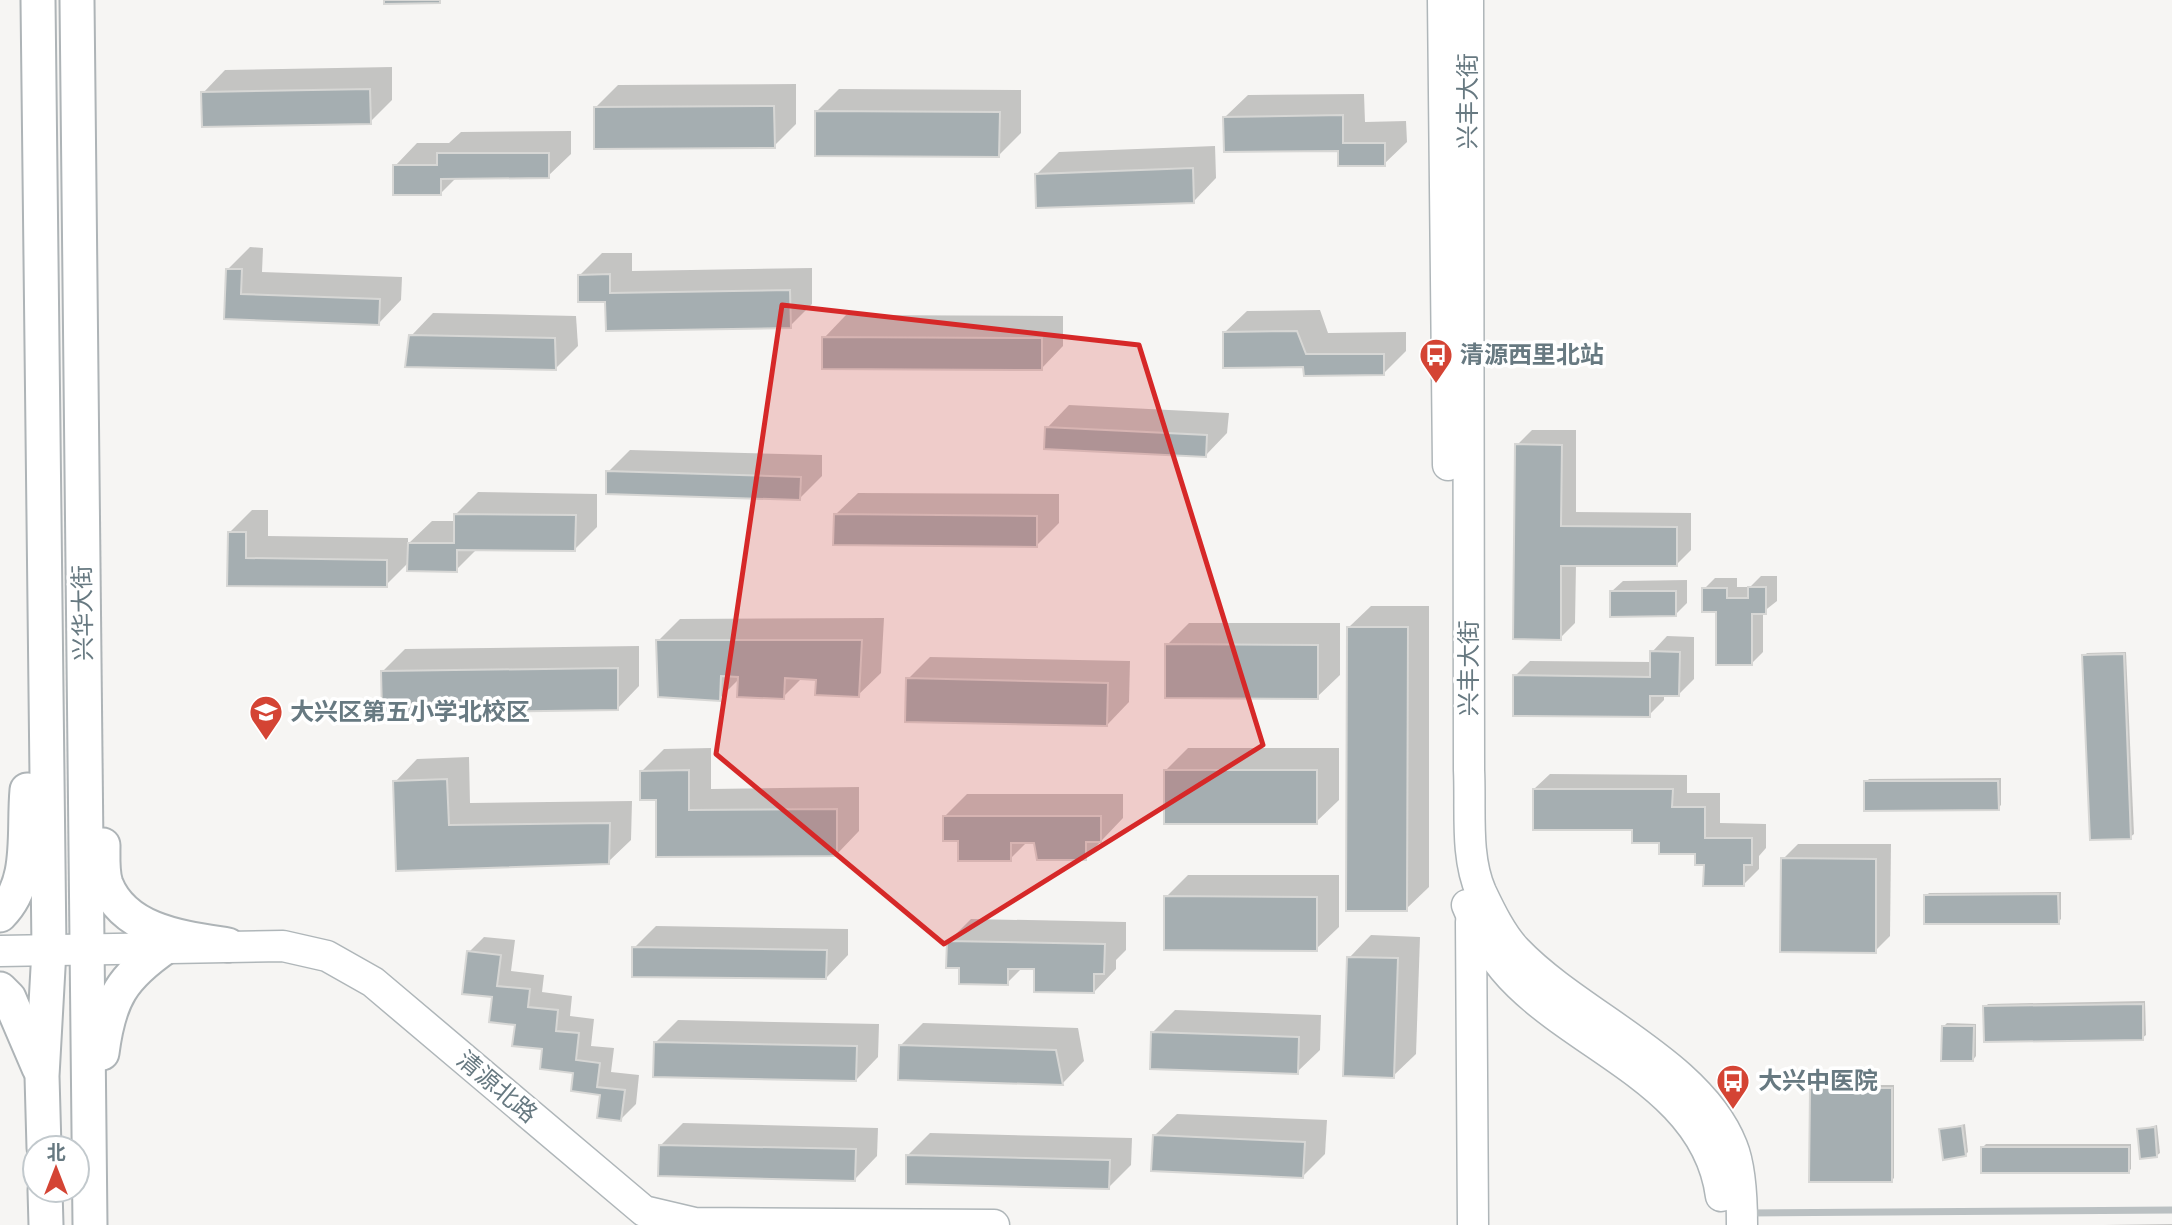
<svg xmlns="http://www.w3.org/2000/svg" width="2172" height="1225" font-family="'Varela Round','Noto Sans SC',sans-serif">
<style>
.shadow{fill:#0003}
.building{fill:#a5aeb1;stroke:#d7d7d5;stroke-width:2}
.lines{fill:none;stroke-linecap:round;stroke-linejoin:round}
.secondary-casing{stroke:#afb6b9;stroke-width:33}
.primary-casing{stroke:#aeb4b7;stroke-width:37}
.street{stroke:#bac0c2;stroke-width:7}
.secondary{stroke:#fff;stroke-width:30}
.primary{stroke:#fff;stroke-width:33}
.marked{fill:#d62828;fill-opacity:0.2;stroke:#d62828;stroke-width:5;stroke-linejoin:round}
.labels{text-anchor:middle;stroke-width:7;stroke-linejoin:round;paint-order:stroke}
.street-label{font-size:24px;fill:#677981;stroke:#fff}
.poi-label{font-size:24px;font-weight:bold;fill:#677981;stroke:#fff;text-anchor:start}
</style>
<rect width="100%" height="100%" fill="#f6f5f3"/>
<!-- shadow -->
<g class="shadow">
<polygon points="392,67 392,100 370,122 203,93 225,70"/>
<polygon points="796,84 796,124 774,146 596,107 618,85"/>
<polygon points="839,89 1021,90 1021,133 999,155 817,111"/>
<polygon points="1364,94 1365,122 1406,121 1407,142 1384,164 1225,117 1248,95"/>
<polygon points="571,131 571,154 548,176 457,177 441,193 395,166 417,143 449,143 461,132"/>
<polygon points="1215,146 1216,178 1194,201 1037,174 1059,152"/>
<polygon points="250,247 263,248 262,272 402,277 401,300 379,323 226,318 228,269"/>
<polygon points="602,253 632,253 632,271 812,268 812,304 790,326 607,300 580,275"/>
<polygon points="1320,310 1328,333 1406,332 1406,351 1384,373 1305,365 1224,333 1247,311"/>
<polygon points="433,313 576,316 578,346 555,369 411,336"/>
<polygon points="846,315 1063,316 1063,346 1041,369 824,338"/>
<polygon points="1069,405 1229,413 1227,433 1205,456 1047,428"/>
<polygon points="1532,430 1576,430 1576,512 1691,513 1691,550 1676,565 1576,564 1575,623 1560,638 1517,445"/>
<polygon points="630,450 822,455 822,476 799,499 608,472"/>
<polygon points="478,492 597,494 597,527 575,549 478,548 456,570 409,562 386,585 229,584 229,533 252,510 268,510 268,536 408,538 408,544 432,521 456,521 456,514"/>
<polygon points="858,493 1059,494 1059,523 1037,545 835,515"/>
<polygon points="1761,576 1777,576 1777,601 1763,612 1763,652 1751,664 1704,589 1715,578 1737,578 1737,587 1750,587"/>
<polygon points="1687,580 1687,603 1676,614 1611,592 1623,581"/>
<polygon points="1371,606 1429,606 1429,887 1406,909 1348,628"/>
<polygon points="884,618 881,673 858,695 818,678 803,677 783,697 740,678 719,699 658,641 680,619"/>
<polygon points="1189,623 1340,623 1340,675 1317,697 1167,645"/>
<polygon points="1667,636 1694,637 1694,679 1679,694 1664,694 1664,700 1649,715 1515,676 1530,661 1652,662 1652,652"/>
<polygon points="639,646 639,686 617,709 383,671 405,649"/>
<polygon points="2126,652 2134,834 2130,837 2084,656 2087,653"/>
<polygon points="930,657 1130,661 1129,702 1107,725 908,679"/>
<polygon points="711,748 711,789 859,787 859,831 837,854 658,855 657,798 642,771 664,749"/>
<polygon points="1188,748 1339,748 1339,800 1316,822 1166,770"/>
<polygon points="469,757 470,803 632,801 631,840 608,862 398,869 395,782 417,759"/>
<polygon points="1550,774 1687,775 1687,793 1720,793 1720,823 1766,824 1766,848 1759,856 1759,869 1744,884 1705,863 1696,853 1534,789"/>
<polygon points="2001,778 2001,805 1998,808 1866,782 1869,779"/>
<polygon points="967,794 1123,794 1123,818 1085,858 1028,841 1010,859 959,840 944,817"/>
<polygon points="1798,844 1891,844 1890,936 1875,951 1783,859"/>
<polygon points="1188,875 1339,875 1339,927 1316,949 1166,897"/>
<polygon points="2061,892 2061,919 2058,922 1926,896 1929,893"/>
<polygon points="971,919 1126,922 1126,950 1116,960 1116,969 1094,992 1036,968 1023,967 1007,983 961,967 948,942"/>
<polygon points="656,926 848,929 848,955 826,978 634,948"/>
<polygon points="1371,935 1420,937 1416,1054 1393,1076 1349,958"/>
<polygon points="484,937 515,940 511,971 544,975 542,992 572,996 570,1016 594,1019 591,1046 614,1048 611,1072 639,1075 636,1104 621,1119 602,1093 517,1023 494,996 469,952"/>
<polygon points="2145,1001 2146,1035 2142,1038 1985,1007 1988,1004"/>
<polygon points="1175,1010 1321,1015 1320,1050 1297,1072 1152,1033"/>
<polygon points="678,1020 879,1024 878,1057 856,1080 655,1043"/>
<polygon points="923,1023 1078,1028 1084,1061 1062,1084 901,1045"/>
<polygon points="1947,1023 1976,1024 1976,1056 1973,1060 1944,1026"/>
<polygon points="1814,1085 1894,1085 1894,1178 1891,1181 1811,1088"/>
<polygon points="1177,1114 1327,1120 1325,1154 1303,1176 1154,1136"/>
<polygon points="683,1123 878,1128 877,1156 855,1179 661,1145"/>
<polygon points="1965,1124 1968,1152 1965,1155 1941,1130"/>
<polygon points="2157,1125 2160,1153 2156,1156 2139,1130"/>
<polygon points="930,1133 1132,1138 1131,1165 1109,1187 908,1155"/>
<polygon points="1986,1144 2131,1144 2131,1169 2128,1172 1983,1147"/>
<polygon points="2172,1224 2172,1225 2103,1225"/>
</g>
<!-- building -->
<g class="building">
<polygon points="384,0 440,0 440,3 384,4"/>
<polygon points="370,89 371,124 202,127 201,92"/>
<polygon points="774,106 775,148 594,149 594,107"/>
<polygon points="815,111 1000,112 999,157 815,156"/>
<polygon points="1343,115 1343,143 1385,143 1385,166 1338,166 1338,151 1224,152 1223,117"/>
<polygon points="437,153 549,153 549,178 441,179 441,195 393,195 393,165 437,165"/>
<polygon points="1193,168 1194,203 1036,208 1035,174"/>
<polygon points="226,269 242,269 241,294 380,299 379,325 224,319"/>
<polygon points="610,274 610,293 790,290 791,328 606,331 605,302 578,302 578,275"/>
<polygon points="1297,331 1306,354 1384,354 1384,375 1304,376 1303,367 1223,368 1223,332"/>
<polygon points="409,335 555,338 556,370 405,367"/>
<polygon points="822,337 1042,338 1042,370 822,369"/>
<polygon points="1045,427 1207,435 1206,457 1044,449"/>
<polygon points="1515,444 1562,445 1561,526 1677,527 1677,566 1561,566 1561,640 1513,639"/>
<polygon points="606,471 801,477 800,500 606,494"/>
<polygon points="454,514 576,515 575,551 457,550 457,572 407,571 408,543 454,543"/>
<polygon points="834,514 1037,516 1037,547 833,545"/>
<polygon points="228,532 246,532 246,558 387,560 387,587 227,586"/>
<polygon points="1748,587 1766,587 1766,614 1752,614 1752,665 1716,665 1716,612 1702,612 1702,588 1727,588 1727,598 1748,598"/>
<polygon points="1610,591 1676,591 1676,616 1610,617"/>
<polygon points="1347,627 1408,627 1407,911 1346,911"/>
<polygon points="656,640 862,640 859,697 815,695 816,680 785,678 784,699 737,697 738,677 721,676 720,701 658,697"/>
<polygon points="1165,644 1318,645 1318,699 1165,698"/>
<polygon points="1650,651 1680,652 1679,696 1650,696 1650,717 1513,716 1513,675 1650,677"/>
<polygon points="2124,654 2131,839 2090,840 2082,655"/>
<polygon points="618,668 618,710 382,713 381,671"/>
<polygon points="906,678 1108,683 1107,726 905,722"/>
<polygon points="689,770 689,810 837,809 837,856 656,857 656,800 640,800 640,771"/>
<rect x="1164" y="770" width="153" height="54"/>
<polygon points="447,779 449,825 610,823 609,864 396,871 393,781"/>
<polygon points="1864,781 1998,781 1999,810 1864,811"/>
<polygon points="1533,789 1673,789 1672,807 1705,807 1705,838 1752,838 1752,865 1744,865 1744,886 1703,886 1704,865 1695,865 1695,854 1659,854 1659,843 1632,843 1632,830 1533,830"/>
<polygon points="943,816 1101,816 1101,842 1086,842 1086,860 1037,860 1034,843 1011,843 1011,861 958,861 958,841 943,841"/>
<polygon points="1781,858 1876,859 1876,953 1780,952"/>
<polygon points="2058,894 2059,924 1924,924 1924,895"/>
<polygon points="1164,896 1317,897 1317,951 1164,950"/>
<polygon points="947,941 1105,944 1104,974 1094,974 1094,993 1034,992 1034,969 1008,969 1008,985 959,984 959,968 946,968"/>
<polygon points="632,947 827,950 826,979 632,977"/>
<polygon points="467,951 501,955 497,986 530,989 528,1007 558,1010 556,1031 579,1033 576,1060 600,1063 597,1087 625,1090 621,1121 597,1118 600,1095 571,1091 573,1073 540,1069 542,1049 512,1046 515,1025 489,1022 492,997 462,994"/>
<polygon points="1347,957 1398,958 1394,1078 1343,1076"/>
<polygon points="2143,1004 2143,1040 1984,1042 1983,1006"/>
<polygon points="1942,1026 1974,1026 1973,1061 1941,1061"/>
<polygon points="1151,1032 1299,1037 1298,1074 1150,1069"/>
<polygon points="654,1042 857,1046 856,1081 653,1077"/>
<polygon points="899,1045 1056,1050 1063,1085 898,1080"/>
<polygon points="1810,1088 1892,1088 1892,1182 1809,1182"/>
<polygon points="1962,1126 1966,1156 1943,1160 1939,1129"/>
<polygon points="2155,1127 2157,1157 2140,1159 2137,1129"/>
<polygon points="1153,1135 1305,1142 1303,1178 1151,1171"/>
<polygon points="659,1145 856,1149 855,1181 658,1176"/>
<rect x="1981" y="1147" width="148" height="26"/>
<polygon points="906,1155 1110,1160 1109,1189 906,1184"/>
</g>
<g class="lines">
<defs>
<g id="secondary">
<polyline points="1443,0 1448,465"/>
<path d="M1468 0 1469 770C1471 809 1465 856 1481 892 1490 911 1502 936 1517 951 1578 1015 1700 1063 1732 1146 1741 1168 1742 1201 1742 1225"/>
<path d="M1467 905C1479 935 1496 963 1519 985 1589 1053 1707 1089 1721 1196"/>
<polyline points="1471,922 1473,1225"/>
<polyline points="0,951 283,946 327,956 373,982 644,1211 695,1223 994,1225"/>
</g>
<g id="primary">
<polyline points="38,0 49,950 42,1076 44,1148"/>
<polyline points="77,0 90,1225"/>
<path d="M103 845C103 857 102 873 106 884 125 932 184 938 228 945"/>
<path d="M0 915C33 882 23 833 27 790"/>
<polyline points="0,989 9,998 39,1068"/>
<path d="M102 1053C109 998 122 977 167 946"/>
<polyline points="45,1190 46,1225"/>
</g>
</defs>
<!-- secondary casing -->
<use href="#secondary" class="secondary-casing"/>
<!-- primary casing -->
<use href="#primary" class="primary-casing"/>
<!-- street -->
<polyline class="street" points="1749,1213 2172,1210"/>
<!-- secondary -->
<use href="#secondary" class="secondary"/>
<!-- primary -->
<use href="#primary" class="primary"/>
</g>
<!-- marked area -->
<path class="marked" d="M782 305 1139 345 1263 745 944 944 716 754Z"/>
<!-- icons -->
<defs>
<symbol id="bus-pin" viewBox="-11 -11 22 30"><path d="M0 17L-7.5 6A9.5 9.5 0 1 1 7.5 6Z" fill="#d44434" stroke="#fff"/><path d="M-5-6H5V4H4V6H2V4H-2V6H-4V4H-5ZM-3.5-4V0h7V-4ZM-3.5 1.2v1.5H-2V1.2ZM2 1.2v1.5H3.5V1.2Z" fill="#fff"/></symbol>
<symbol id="school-pin" viewBox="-11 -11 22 30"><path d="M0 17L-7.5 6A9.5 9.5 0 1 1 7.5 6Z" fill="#d44434" stroke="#fff"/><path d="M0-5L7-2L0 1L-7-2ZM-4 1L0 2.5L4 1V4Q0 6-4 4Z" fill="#fff"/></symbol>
</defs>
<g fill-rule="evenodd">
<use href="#bus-pin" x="1417" y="336" width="38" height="52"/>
<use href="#school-pin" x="247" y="693" width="38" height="52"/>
<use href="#bus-pin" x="1714" y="1062" width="38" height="52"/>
</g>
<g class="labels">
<!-- street labels -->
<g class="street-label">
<text transform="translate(1468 101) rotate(-90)" y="8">兴丰大街</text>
<text transform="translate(83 613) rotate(-91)" y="8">兴华大街</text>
<text transform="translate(1469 668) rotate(-90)" y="8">兴丰大街</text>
<text transform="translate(497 1087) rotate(40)" y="8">清源北路</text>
</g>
<!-- poi labels -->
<g class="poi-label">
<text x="1460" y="363">清源西里北站</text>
<text x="290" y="720">大兴区第五小学北校区</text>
<text x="1758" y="1089">大兴中医院</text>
</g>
</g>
<!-- north arrow -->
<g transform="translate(56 1169)"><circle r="33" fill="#ffffff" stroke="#c2c9cd" stroke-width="2"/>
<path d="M0-5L12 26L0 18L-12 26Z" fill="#d44434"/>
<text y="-10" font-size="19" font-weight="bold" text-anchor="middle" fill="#677981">北</text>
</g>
</svg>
